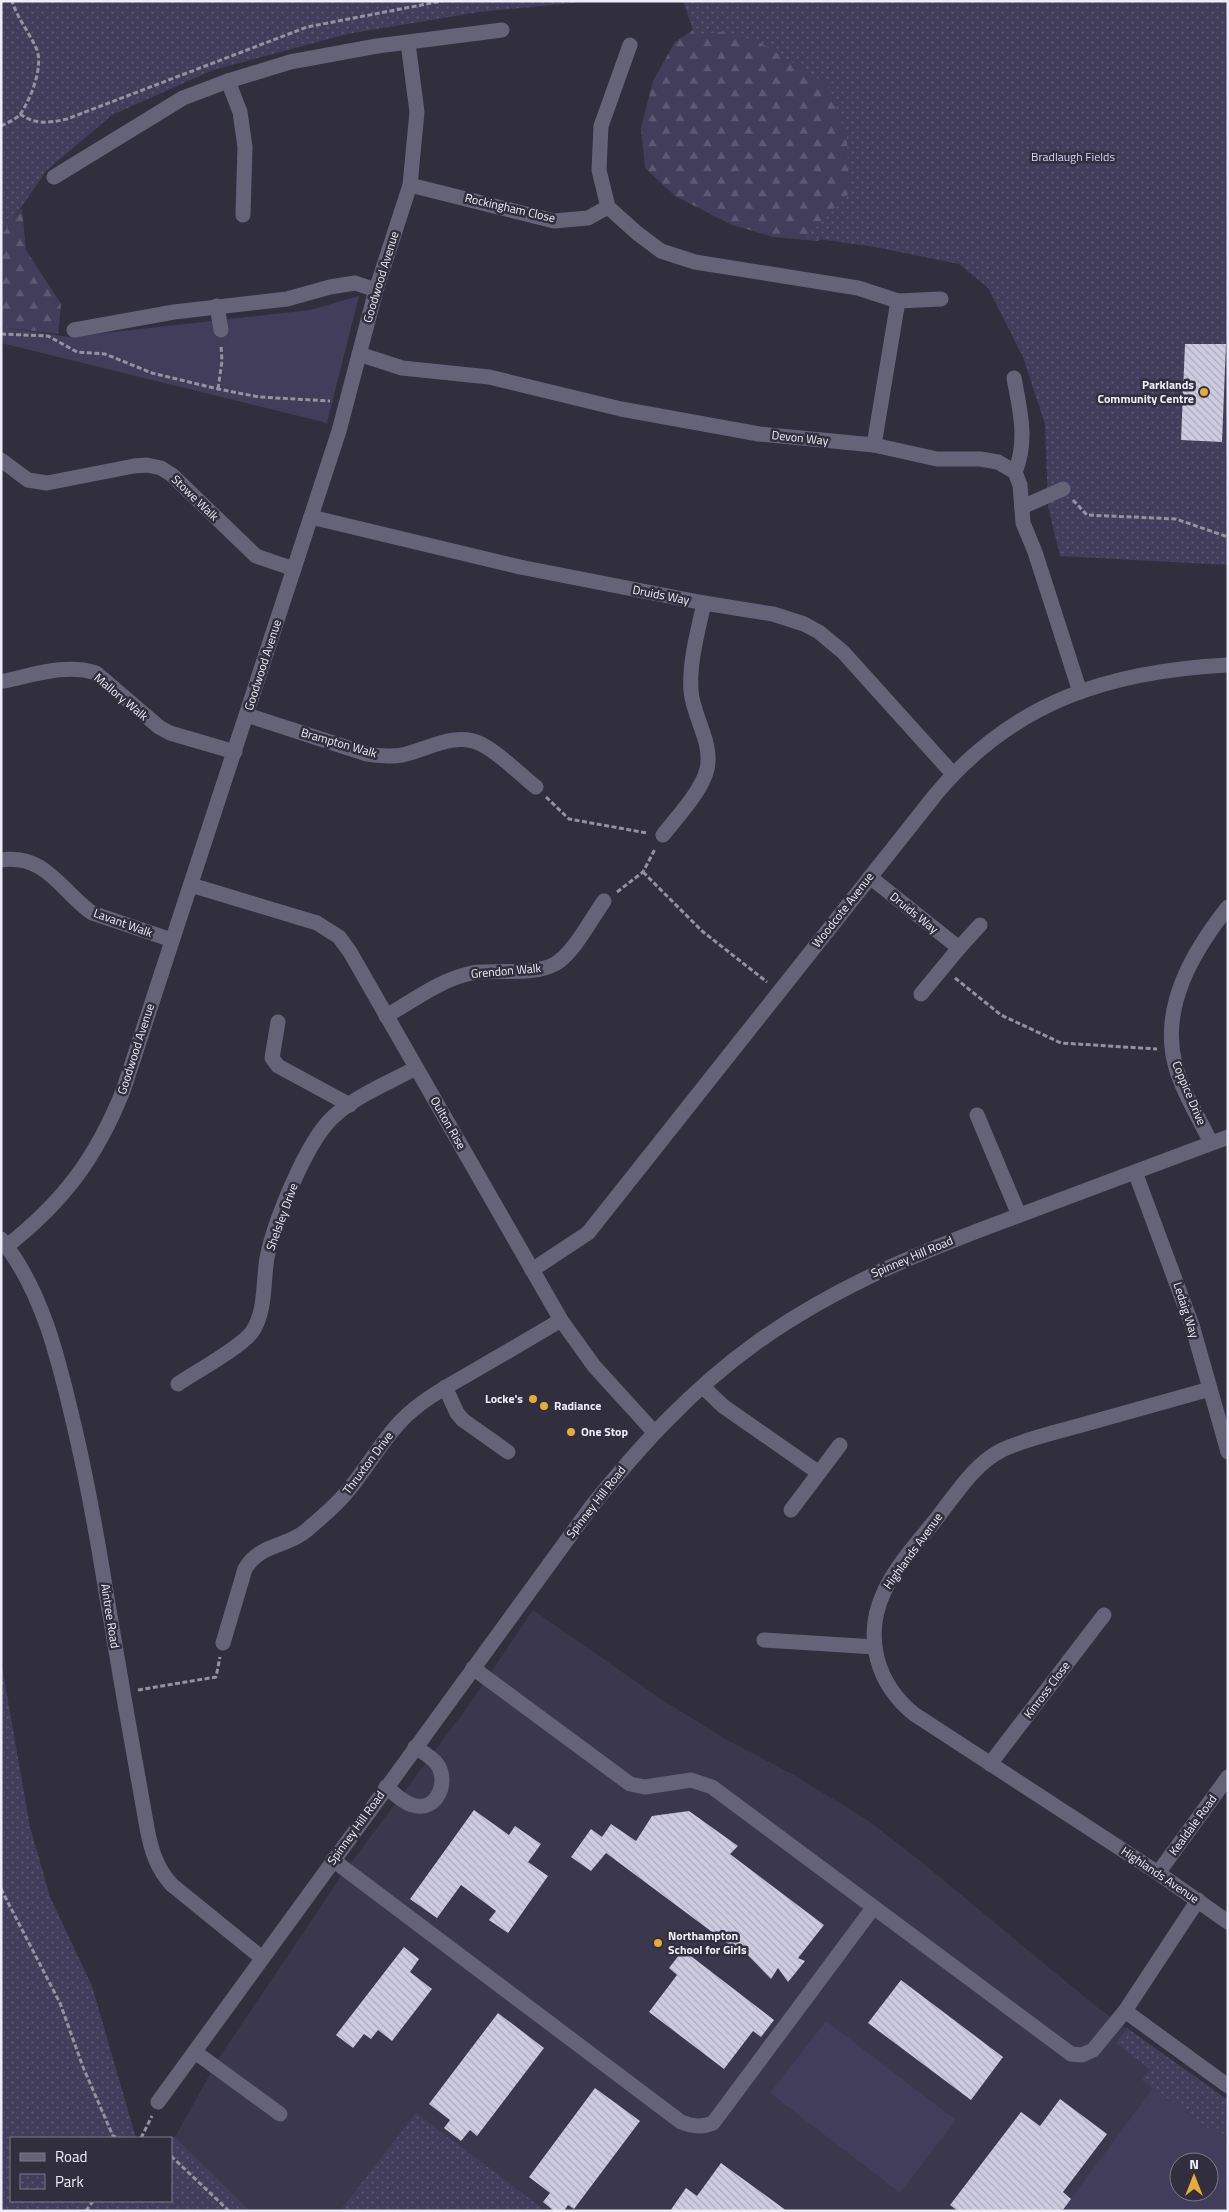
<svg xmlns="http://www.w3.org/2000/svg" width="1229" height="2212" font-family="'Titillium Web',sans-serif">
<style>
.built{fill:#3b384d;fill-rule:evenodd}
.grass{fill:#413d5a;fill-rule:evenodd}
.forest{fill:url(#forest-firs)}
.park{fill:url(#park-dots)}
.building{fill:url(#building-back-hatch)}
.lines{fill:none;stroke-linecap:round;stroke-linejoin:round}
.path{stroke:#94929f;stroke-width:3;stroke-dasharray:5 2.5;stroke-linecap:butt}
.minor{stroke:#656377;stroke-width:15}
.poi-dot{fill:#e7ac37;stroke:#312f3e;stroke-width:2}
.labels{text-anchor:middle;stroke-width:5;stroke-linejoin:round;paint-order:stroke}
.park-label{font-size:12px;fill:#d5d1fd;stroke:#312f3e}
.street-label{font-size:12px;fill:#eeedf7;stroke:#312f3e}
.poi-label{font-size:12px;font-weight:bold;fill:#eeedf7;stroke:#312f3e;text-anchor:start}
</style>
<defs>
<pattern id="forest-firs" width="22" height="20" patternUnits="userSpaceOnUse" patternTransform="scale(1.25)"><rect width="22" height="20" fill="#413d5a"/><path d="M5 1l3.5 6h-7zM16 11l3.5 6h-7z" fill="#5d5972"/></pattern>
<pattern id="park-dots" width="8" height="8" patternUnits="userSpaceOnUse" patternTransform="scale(1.25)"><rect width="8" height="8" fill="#413d5a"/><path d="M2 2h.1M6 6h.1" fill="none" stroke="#5d5972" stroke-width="1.8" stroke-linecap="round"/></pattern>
<pattern id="building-back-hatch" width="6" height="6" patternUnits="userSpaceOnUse" patternTransform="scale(1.25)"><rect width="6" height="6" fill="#cdcbdf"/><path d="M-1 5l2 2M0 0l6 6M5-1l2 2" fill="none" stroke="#acaaba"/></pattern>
</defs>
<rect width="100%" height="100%" fill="#312f3e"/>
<!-- built -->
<path class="built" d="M533 1610 661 1699 727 1740 792 1774 866 1819 924 1864 1098 2008 1228 2100V2211H250L175 2137 219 2058 339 1879 469 1705ZM1179 2162H1209V2192H1179Z"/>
<!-- grass -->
<g class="grass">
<polygon points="359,296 327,423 1,343 1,327 69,337 310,310"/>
<polygon points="826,2021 956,2120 900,2193 770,2093"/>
<path d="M1153 2088 1228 2143V2211H1062ZM1179 2162H1209V2192H1179Z"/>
</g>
<!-- forest -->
<g class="forest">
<polygon points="727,18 815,54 859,130 844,232 817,241 773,237 732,225 675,196 645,168 641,128 653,81 675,42 699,26"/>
<polygon points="22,208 26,250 61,304 58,334 1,327 1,235"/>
</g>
<!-- park -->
<g class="park">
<polygon points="1,1 593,1 479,12 347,34 213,70 112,115 46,171 1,237"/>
<polygon points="683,1 1228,1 1228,565 1060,556 1048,506 1045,424 1023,357 988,288 959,264 875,247 805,237 849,193 847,137 827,84 759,42 726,31 695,36"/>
<polygon points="1,1661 30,1827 50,1897 92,1986 136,2138 11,2138 11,2201 171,2201 171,2138 167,2138 175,2137 250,2211 1,2211"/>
<polygon points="1127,2028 1228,2100 1228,2143 1142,2080 1150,2069 1116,2043"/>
<polygon points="416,2113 546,2211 340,2211"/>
</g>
<!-- building -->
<g class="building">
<polygon points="1185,344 1226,344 1222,442 1181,440"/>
<polygon points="474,1810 509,1835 515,1826 541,1844 528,1862 548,1876 508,1933 489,1920 496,1911 461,1885 437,1918 410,1899"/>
<polygon points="689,1811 738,1846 730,1854 824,1925 798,1958 805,1961 788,1982 778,1968 771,1979 744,1951 743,1955 606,1853 591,1871 571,1857 591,1829 602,1837 611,1824 636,1841 652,1816"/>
<polygon points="404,1947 419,1959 410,1972 432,1989 392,2041 378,2030 371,2039 364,2034 353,2048 336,2035"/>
<polygon points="683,1950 774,2020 761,2037 753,2031 724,2069 649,2012 677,1975 669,1968"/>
<polygon points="901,1980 1003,2057 971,2100 868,2023"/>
<polygon points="498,2013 544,2048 477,2136 470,2130 461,2141 444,2128 450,2120 429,2104"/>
<polygon points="595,2088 640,2121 574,2209 568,2205 564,2211 554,2211 543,2202 550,2193 529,2177"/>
<polygon points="1060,2099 1107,2134 1063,2192 1071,2199 1062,2211 958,2211 950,2205 1021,2112 1040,2126"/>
<polygon points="721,2163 787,2211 670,2211 686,2188 697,2196"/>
</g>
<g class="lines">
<!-- path -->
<g class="path">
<path d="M20 114C36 125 49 123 67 119L307 27 442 1"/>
<path d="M1 126C7 123 17 119 21 113 31 98 43 68 37 50 30 33 18 20 12 1"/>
<polyline points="1,334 48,336 77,352 105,354 152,373 218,389 259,397 330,401"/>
<polyline points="218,389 222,361 221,345"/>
<polyline points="1073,500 1087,515 1176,519 1228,537"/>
<polyline points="546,797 569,819 647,833"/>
<polyline points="643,872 702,931 767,982"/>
<polyline points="617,892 643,872 655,849"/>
<polyline points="955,978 1001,1015 1061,1043 1157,1049"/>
<polyline points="138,1690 216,1677 220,1657"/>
<polyline points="1,1889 60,2003 83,2067 113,2136 119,2138"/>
<polyline points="141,2138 152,2116"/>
<polyline points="171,2156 229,2211"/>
<polyline points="86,2211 93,2201"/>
</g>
<!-- minor -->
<g class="minor">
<polyline points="630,45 601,126 599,170 608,207 637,233 661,251 695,262 858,288 898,301 941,299"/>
<polyline points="228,81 240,112 245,147 243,215"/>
<polyline points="54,177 183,98 228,81 290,62 377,46 502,30"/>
<polyline points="410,185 554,221 588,218 608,207"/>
<polyline points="217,306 221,330"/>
<polyline points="74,330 174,312 287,299 330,287 355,283 376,290"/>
<polyline points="359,354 402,368 489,377 621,409 759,434 874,445 937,459 980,459 998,462 1015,472 1020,485 1023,523 1035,552 1080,692"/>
<path d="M1014 378C1020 410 1028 441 1015 472"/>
<polyline points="874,445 898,301"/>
<polyline points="1,460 28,480 47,483 134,466 147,465 161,468 172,475 256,556 294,569"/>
<polyline points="1022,507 1063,489"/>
<polyline points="311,517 520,567 704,603 773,614 804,624 819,632 843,652 953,774"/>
<path d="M4 681C33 675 67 663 96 673L159 727 170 733 235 752"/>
<path d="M247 715 367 754C379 756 390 757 402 755 427 750 455 731 481 744 501 754 518 773 536 787"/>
<path d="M663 835C677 817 702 791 707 769 713 742 693 717 691 691 689 662 698 631 704 603"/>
<path d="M1 860C46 854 60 890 92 913L172 940"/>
<polyline points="870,877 959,948 980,925"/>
<polyline points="191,885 317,923 339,937 350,952 561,1320 594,1366 654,1432"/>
<polyline points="921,994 959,948"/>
<path d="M386 1016C413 1001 441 979 472 973 497 969 533 976 555 964 574 953 591 919 604 901"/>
<polyline points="278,1022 272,1058 278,1066 350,1105"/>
<polyline points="977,1115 1019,1215"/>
<path d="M1211 1143C1199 1118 1182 1091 1175 1064 1160 1006 1194 950 1228 907"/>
<polyline points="1135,1172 1192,1325 1228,1452"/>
<path d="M1 1239C43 1291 59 1361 74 1425 87 1480 97 1536 106 1592 119 1671 133 1749 147 1828 151 1850 157 1869 172 1885L262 1958"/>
<path d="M7 1246C64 1201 96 1158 123 1091L339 431 376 290 410 185 417 112 408 43"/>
<path d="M532 1270 588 1233 936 794C1014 701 1110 671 1228 665"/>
<path d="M178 1384C197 1371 240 1348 252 1332 266 1312 263 1281 267 1258 274 1222 306 1143 332 1118 353 1097 390 1082 416 1068"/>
<polyline points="445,1387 457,1413 463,1420 508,1452"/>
<polyline points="703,1387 723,1406 819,1473"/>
<path d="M1210 1389C1166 1401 1122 1414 1078 1426 1053 1433 1026 1439 1002 1450 974 1464 956 1494 937 1518 919 1541 896 1565 884 1592 863 1637 877 1684 914 1714L1158 1873 1228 1922"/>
<polyline points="791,1510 840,1445"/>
<polyline points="764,1640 875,1647"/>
<path d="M223 1643 245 1569C260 1543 286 1548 307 1530 320 1518 335 1507 346 1493 366 1470 380 1443 401 1421 423 1398 452 1384 479 1368 507 1352 534 1336 561 1320"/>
<polyline points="473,1668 630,1784 645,1787 691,1780 712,1787 1071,2054 1082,2055 1093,2050 1125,2011"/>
<polyline points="990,1764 1104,1615"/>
<path d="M386 1787C394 1793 402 1802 412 1805 436 1813 450 1783 437 1764 432 1757 423 1752 415 1747"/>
<path d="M333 1860 681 2122C692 2126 701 2128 713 2123L873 1908"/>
<polyline points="1158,1873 1228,1777"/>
<polyline points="1198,1900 1125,2011 1228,2086"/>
<polyline points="195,2052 280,2114"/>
<path d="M158 2102 591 1507C640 1446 692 1389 756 1343 837 1285 927 1249 1020 1215 1089 1189 1159 1163 1228 1137"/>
</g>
</g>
<!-- markers -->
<g class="poi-dot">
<circle cx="1204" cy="392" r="5"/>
<circle cx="533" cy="1399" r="5"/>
<circle cx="544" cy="1406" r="5"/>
<circle cx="571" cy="1432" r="5"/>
<circle cx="658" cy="1943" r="5"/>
</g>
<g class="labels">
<!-- park labels -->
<g class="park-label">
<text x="1073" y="161">Bradlaugh Fields</text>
</g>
<!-- street labels -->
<g class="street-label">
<text transform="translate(510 208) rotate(13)" y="4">Rockingham Close</text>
<text transform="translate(381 277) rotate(-73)" y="4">Goodwood Avenue</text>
<text transform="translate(800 438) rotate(6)" y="4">Devon Way</text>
<text transform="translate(195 498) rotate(44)" y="4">Stowe Walk</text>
<text transform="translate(661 595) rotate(11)" y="4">Druids Way</text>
<text transform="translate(263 665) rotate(-72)" y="4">Goodwood Avenue</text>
<text transform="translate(121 697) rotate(40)" y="4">Mallory Walk</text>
<text transform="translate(339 743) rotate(16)" y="4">Brampton Walk</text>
<text transform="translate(843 910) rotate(-52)" y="4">Woodcote Avenue</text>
<text transform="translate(914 913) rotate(39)" y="4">Druids Way</text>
<text transform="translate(123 923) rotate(20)" y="4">Lavant Walk</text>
<text transform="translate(506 971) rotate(-5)" y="4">Grendon Walk</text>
<text transform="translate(136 1049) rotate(-72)" y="4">Goodwood Avenue</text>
<text transform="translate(1189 1093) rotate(67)" y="4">Coppice Drive</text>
<text transform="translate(448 1123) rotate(60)" y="4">Oulton Rise</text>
<text transform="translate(282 1217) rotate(-70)" y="4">Shelsley Drive</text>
<text transform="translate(912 1257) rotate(-23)" y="4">Spinney Hill Road</text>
<text transform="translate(1186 1310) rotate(72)" y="4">Ledaig Way</text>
<text transform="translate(368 1463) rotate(-53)" y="4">Thruxton Drive</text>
<text transform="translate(596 1502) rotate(-52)" y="4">Spinney Hill Road</text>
<text transform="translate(913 1551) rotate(-54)" y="4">Highlands Avenue</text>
<text transform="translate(110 1616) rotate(81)" y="4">Aintree Road</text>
<text transform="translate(1047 1690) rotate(-53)" y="4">Kinross Close</text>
<text transform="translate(1193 1825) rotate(-54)" y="4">Kealdale Road</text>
<text transform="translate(356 1828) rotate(-54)" y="4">Spinney Hill Road</text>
<text transform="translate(1160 1875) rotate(34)" y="4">Highlands Avenue</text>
</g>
<!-- poi labels -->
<g class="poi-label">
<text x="1194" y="389" text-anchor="end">Parklands<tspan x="1194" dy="14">Community Centre</tspan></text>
<text x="523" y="1403" text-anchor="end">Locke's</text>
<text x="554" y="1410">Radiance</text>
<text x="581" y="1436">One Stop</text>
<text x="668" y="1940">Northampton<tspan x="668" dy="14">School for Girls</tspan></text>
</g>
</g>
<!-- border -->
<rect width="1229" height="2212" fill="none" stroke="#eeedf7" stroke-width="5"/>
<!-- legend -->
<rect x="10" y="2137" width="162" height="65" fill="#312f3e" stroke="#7d7b88"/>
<rect x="20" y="2153" width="25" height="8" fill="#656377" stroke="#7d7b88"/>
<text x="55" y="2162" font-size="15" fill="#eeedf7">Road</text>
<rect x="20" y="2174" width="25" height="15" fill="url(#park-dots)" stroke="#7d7b88"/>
<text x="55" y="2187" font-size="15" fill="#eeedf7">Park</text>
<!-- north arrow -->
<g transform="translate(1194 2177)"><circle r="24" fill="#312f3e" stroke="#7d7b88"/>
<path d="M0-4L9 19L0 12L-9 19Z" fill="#e7ac37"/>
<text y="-8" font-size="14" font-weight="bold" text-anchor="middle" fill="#eeedf7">N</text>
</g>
</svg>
